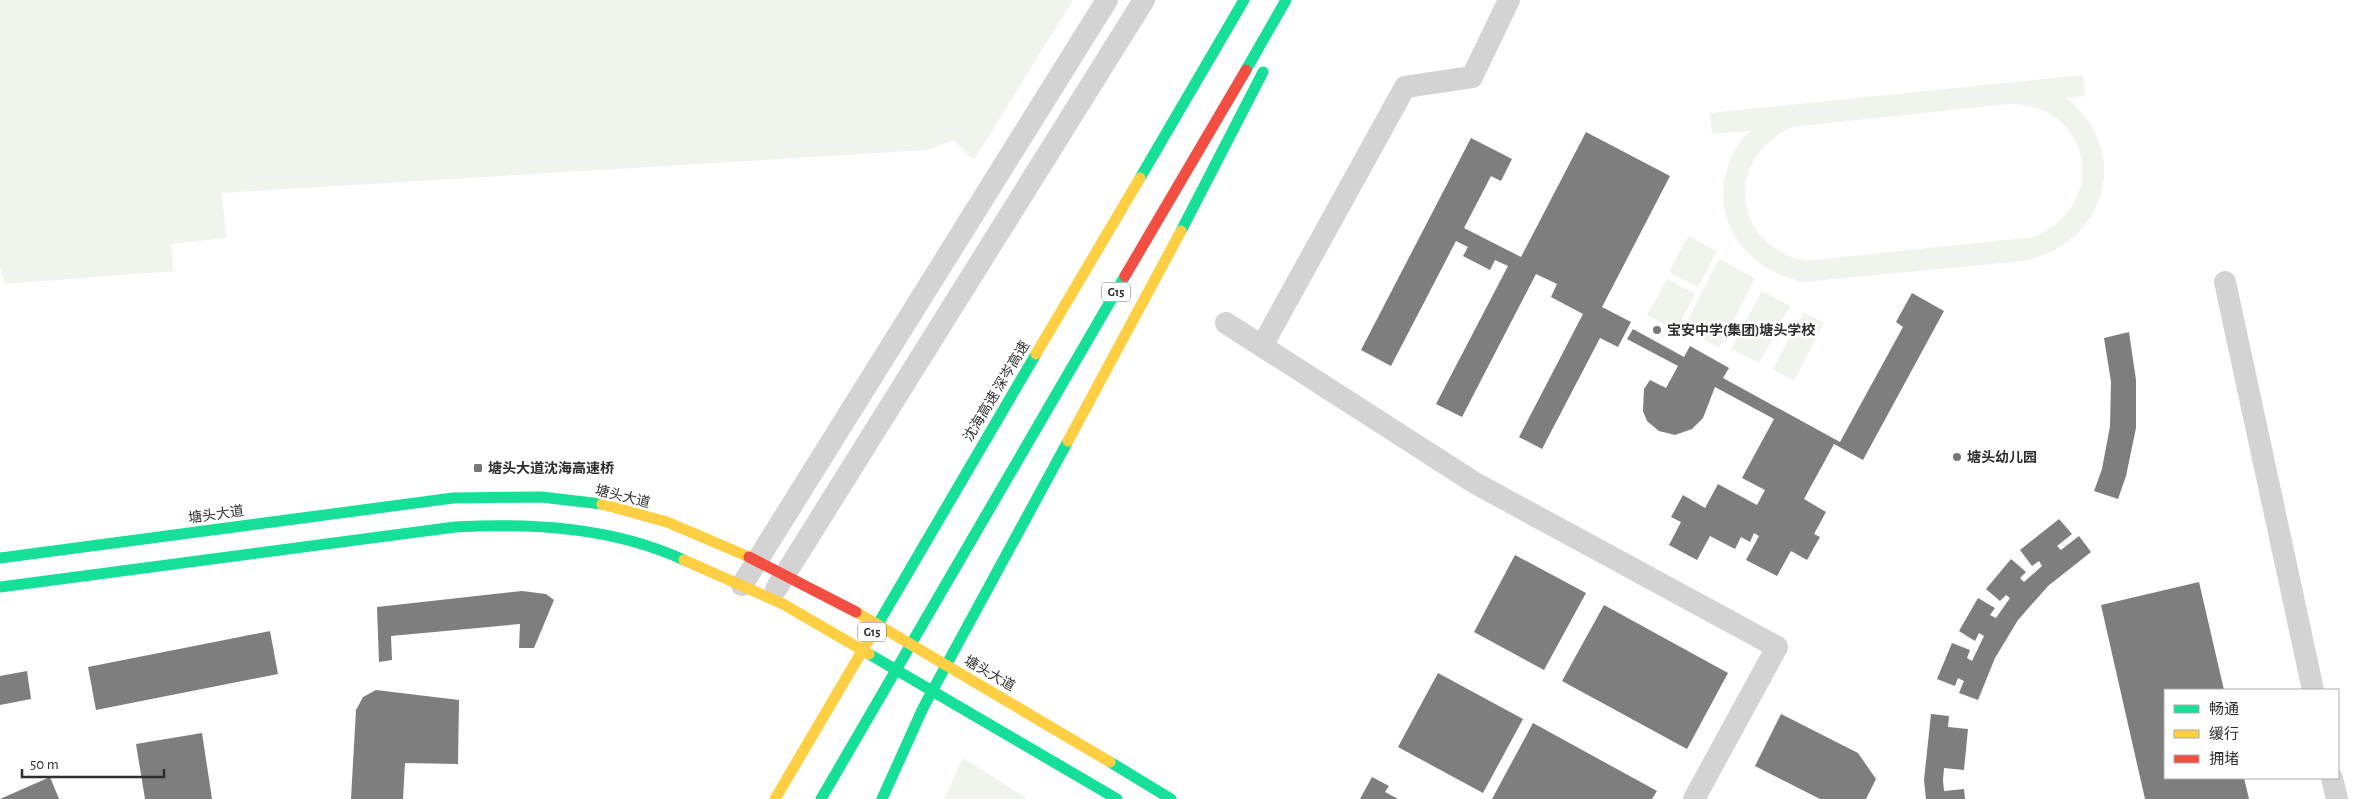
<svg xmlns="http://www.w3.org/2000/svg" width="2359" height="799" font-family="'Alegreya Sans','Noto Sans SC',sans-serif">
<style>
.green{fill:#f0f4ec;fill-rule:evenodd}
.building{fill:#7e7e7e}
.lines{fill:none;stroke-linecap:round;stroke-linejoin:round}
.street{stroke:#d3d3d3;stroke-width:22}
.fast{stroke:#16e098;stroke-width:11}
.slow{stroke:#ffcf43;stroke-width:11}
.jam{stroke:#f24e42;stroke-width:11}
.poi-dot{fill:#777;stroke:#fff;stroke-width:2}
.labels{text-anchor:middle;stroke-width:5;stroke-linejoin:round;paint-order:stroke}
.shield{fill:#fff;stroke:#6d6d6d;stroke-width:1}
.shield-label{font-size:12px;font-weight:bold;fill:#2e2e2e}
.poi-label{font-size:14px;font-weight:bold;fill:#2e2e2e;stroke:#fff;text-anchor:start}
.street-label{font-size:14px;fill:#2e2e2e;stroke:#fff}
</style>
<rect width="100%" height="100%" fill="#fff"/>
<!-- green -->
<g class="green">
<polygon points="0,0 1073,0 974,160 953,140 928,150 222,193 226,238 171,244 174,271 4,284 0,268"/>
<path d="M2083 75 2085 96 2066 98C2134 151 2106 244 2024 261L1803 282C1728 265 1697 191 1749 131L1712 134 1710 113ZM2008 104C2091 103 2111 203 2035 237L1805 261C1731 244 1724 158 1792 127Z"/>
<polygon points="1688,236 1717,251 1698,287 1669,272"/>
<polygon points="1719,259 1755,278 1719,348 1683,329"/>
<polygon points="1667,279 1695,294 1676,330 1647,315"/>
<polygon points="1762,291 1790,306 1759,363 1731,349"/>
<polygon points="1803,312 1824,323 1794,381 1773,369"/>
<polygon points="963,758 1028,799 944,799"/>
</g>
<!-- building -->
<g class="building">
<polygon points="1586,132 1670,176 1602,307 1631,322 1618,347 1600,338 1542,449 1519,437 1583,314 1551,297 1557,284 1536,274 1462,417 1436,404 1508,266 1495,260 1490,270 1463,256 1468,247 1456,241 1391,366 1361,350 1471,138 1512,159 1501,181 1491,176 1464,228 1521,257"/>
<polygon points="1912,293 1944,311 1863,460 1834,444 1804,499 1826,512 1814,534 1820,537 1807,560 1791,551 1777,576 1746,560 1759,536 1754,533 1750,542 1741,537 1735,549 1710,536 1697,560 1669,545 1681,522 1671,517 1683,495 1705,508 1718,484 1757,505 1765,490 1742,478 1774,419 1715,387 1703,418 1692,429 1675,435 1659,431 1647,421 1643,411 1644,389 1650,380 1666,388 1678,366 1627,339 1633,329 1684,357 1690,346 1729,368 1723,378 1840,442 1903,327 1896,322"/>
<polygon points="2129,332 2136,380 2136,428 2126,476 2118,499 2094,491 2102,469 2110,426 2111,382 2104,338"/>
<polygon points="2059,519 2072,534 2057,546 2061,550 2079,536 2091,552 2048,586 2018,620 1995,658 1978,700 1959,693 1964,681 1958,678 1955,686 1937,679 1952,643 1970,650 1967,658 1972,661 1984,636 1979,633 1975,641 1959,631 1978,598 1995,608 1990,615 1996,618 2010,598 2006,595 2000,601 1986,589 2011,559 2026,572 2020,578 2024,582 2042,566 2039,561 2032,566 2020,550"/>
<polygon points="1515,555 1586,593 1544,670 1474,632"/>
<polygon points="2199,582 2224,690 2165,690 2165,778 2244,778 2249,799 2145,799 2101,605"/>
<polygon points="522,591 546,594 554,600 534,648 519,648 520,624 391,636 392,660 379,662 377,607"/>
<polygon points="1604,605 1728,673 1687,749 1562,681"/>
<polygon points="270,631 278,674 96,710 88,667"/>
<polygon points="27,671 31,699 0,705 0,676"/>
<polygon points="1438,673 1523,719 1483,793 1398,747"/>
<polygon points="376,690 459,700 458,764 405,763 403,799 351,799 356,710 363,697"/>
<polygon points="1781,714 1858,753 1876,779 1866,799 1820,799 1755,766"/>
<polygon points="1931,714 1949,716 1948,727 1968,729 1964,770 1944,768 1943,780 1944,791 1964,789 1965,799 1926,799 1924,780"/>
<polygon points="1533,723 1657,791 1652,799 1492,799"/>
<polygon points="202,733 212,799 145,799 136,744"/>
<polygon points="50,777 59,799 0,799"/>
<polygon points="1372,777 1389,786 1385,792 1398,799 1360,799"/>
</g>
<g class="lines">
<!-- street -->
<g class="street">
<polyline points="2225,282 2313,690"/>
<polyline points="1226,323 1475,483 1777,647 1694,799"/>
<polyline points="1262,346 1405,87 1472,77 1509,0"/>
<polyline points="742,585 1107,0"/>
<polyline points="776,589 1144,0"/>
<polyline points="2332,778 2337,799"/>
</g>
<!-- fast -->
<g class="fast">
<polyline points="1246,70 1286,0"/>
<polyline points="1140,178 1244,0"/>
<polyline points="1181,231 1263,72"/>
<polyline points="0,558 453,498 541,497 602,504"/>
<path d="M0 587 455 527C533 523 612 527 684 560"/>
<polyline points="868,641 1036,354"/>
<polyline points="869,654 1117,799"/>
<polyline points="1110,762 1171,799"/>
<polyline points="821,799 1125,276"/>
<polyline points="882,799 923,708 1068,441"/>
</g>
<!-- slow -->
<g class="slow">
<polyline points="1036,354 1140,178"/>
<polyline points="1068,441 1181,231"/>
<polyline points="602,504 667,522 749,557"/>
<polyline points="684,560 783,604 869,654"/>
<polyline points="856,612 1110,762"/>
<polyline points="775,799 868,641"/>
</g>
<!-- jam -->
<g class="jam">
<polyline points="1125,276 1246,70"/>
<polyline points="749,557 856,612"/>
</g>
</g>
<!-- markers -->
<g class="poi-dot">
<circle cx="1657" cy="330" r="5"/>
<circle cx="1957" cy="457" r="5"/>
<rect x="473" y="463" width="10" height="10" rx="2.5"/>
</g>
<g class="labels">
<!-- shield labels -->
<g class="shield">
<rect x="1102" y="282.5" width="28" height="19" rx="4"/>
<rect x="858" y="622.5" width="28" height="19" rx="4"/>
</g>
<g class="shield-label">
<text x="1116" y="296">G15</text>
<text x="872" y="636">G15</text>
</g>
<!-- poi labels -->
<g class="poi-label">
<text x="1667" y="335">宝安中学(集团)塘头学校</text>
<text x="1967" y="462">塘头幼儿园</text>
<text x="488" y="473">塘头大道沈海高速桥</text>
</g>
<!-- street labels -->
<g class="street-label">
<text transform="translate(996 391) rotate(-59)" y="5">沈海高速 深岑高速</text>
<text transform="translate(623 496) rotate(14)" y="5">塘头大道</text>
<text transform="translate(216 514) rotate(-8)" y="5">塘头大道</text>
<text transform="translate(990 673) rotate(30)" y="5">塘头大道</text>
</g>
</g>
<!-- legend -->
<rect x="2164" y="689" width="175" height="90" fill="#ffffff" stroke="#ababab"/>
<rect x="2174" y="705" width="25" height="8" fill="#16e098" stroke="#ababab"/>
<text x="2209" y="714" font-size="15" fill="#2e2e2e">畅通</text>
<rect x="2174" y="730" width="25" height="8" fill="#ffcf43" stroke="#ababab"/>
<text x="2209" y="739" font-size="15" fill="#2e2e2e">缓行</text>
<rect x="2174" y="755" width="25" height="8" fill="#f24e42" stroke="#ababab"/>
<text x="2209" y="764" font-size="15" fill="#2e2e2e">拥堵</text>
<!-- scale -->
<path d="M22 769v8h142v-8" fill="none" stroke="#2e2e2e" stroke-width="2.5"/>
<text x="30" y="769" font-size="15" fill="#2e2e2e" stroke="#ffffff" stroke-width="4" paint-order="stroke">50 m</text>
</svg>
